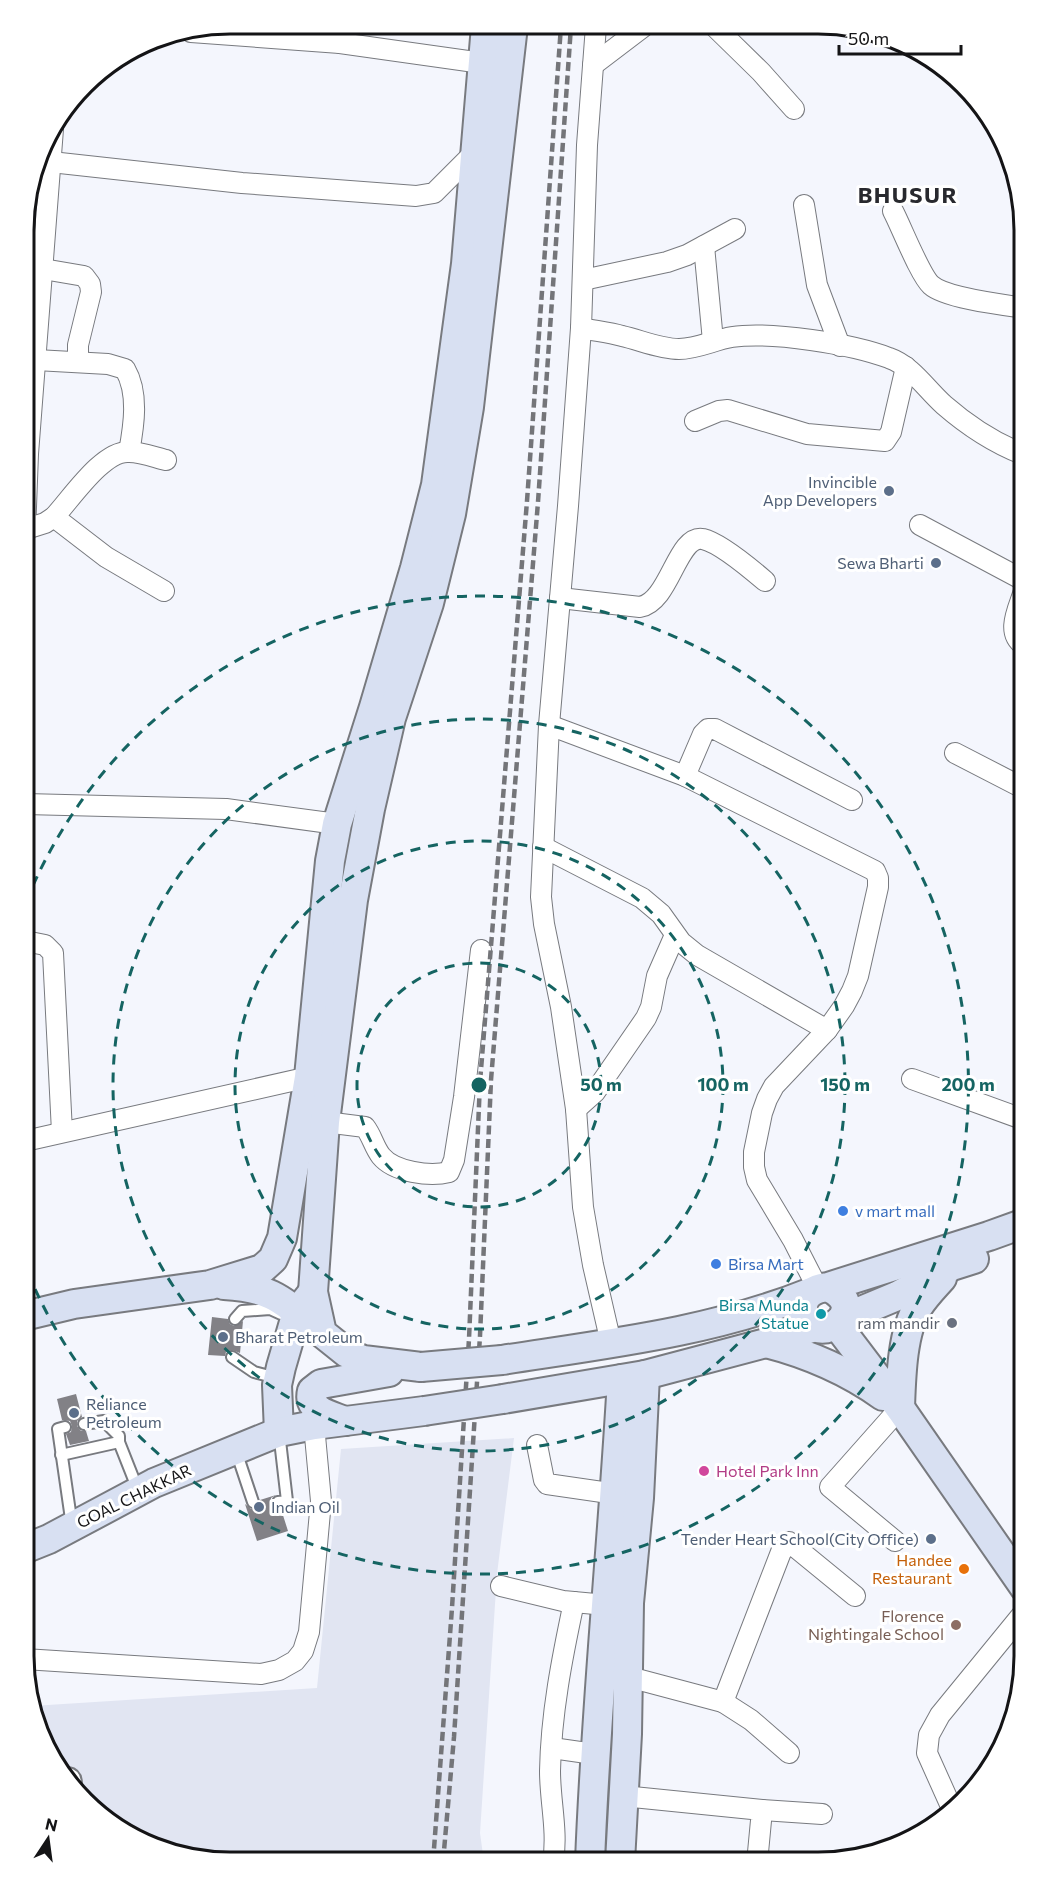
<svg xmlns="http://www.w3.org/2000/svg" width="1049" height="1887" font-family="Commissioner,sans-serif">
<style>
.built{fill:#e1e5f2}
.building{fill:#828186}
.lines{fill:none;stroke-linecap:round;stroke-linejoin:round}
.lane-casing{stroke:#787a7f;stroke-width:14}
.street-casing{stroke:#787a7f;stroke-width:22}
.secondary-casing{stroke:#787a7f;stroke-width:32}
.lane{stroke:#fff;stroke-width:10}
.street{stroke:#fff;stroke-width:20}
.secondary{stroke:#d8e0f2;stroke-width:28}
.rail{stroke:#747579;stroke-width:4.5;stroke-dasharray:9 4.5;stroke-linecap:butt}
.secondary-bridge-casing{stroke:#787a7f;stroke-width:32;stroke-linecap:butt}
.secondary-bridge{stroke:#d8e0f2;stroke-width:28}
.ring{fill:none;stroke:#156462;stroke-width:3;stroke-dasharray:10 8}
.service-dot{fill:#5c6f8a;stroke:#fff;stroke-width:2}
.shop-dot{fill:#3f7fe0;stroke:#fff;stroke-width:2}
.culture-dot{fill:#0f9aa8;stroke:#fff;stroke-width:2}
.worship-dot{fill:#6b7280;stroke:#fff;stroke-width:2}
.hotel-dot{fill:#d1479c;stroke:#fff;stroke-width:2}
.food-dot{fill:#e8710a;stroke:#fff;stroke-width:2}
.education-dot{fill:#8d6e63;stroke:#fff;stroke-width:2}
.labels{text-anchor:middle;stroke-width:6;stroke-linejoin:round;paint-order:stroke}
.service-label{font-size:16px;fill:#4e5e75;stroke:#fff;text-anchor:end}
.shop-label{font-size:16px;fill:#366cbe;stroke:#fff;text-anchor:start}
.culture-label{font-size:16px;fill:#0d838f;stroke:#fff;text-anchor:end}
.worship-label{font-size:16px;fill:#5b616d;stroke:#fff;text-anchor:end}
.hotel-label{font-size:16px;fill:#b23c85;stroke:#fff;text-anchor:start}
.street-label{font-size:16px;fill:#141416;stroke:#fff}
.food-label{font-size:16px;fill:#c56008;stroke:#fff;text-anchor:end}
.education-label{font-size:16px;fill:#785e54;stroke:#fff;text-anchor:end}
.district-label{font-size:22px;font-weight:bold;letter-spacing:1.5px;fill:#28292e;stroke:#fff}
.rim{fill:none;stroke:#141416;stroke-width:3}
.centre{fill:#156462;stroke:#fff;stroke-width:3}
.ring-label{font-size:18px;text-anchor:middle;font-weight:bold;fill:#156462;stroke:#fff;stroke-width:6;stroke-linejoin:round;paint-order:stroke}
</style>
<rect width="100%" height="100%" fill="#f4f6fd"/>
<!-- built -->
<polygon class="built" points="514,1438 497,1574 480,1833 484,1862 203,1861 151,1847 95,1812 35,1723 32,1706 317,1688 341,1449"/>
<!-- building -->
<g class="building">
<polygon points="212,1317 228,1319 230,1324 234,1326 243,1321 240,1353 232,1350 226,1352 225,1356 208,1355"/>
<polygon points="76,1394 82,1417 77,1421 77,1426 81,1431 86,1431 89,1441 70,1445 66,1434 71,1432 72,1426 70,1421 62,1420 57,1399"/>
<polygon points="276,1495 271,1498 271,1503 274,1509 281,1509 288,1531 257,1541 245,1504 251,1509 255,1509 259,1506 260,1500"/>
</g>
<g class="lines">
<defs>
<g id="lane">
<polyline points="235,1319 242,1311 270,1309 281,1314"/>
<polyline points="232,1357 254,1372 277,1378"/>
<polyline points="84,1424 104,1421 119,1436 119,1442 138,1490"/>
<polyline points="65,1427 58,1429 72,1526"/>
<polyline points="236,1451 253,1502"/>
<polyline points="61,1455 119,1442"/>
<polyline points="278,1502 287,1501 279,1432"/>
<path d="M68 1773C74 1774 76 1778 76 1784"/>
</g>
<g id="street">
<polyline points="596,26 587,145 581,328 568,506 549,725 541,897 544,924 561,1007 576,1109 583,1207 593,1265 611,1343"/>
<polyline points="715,27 761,72 794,109"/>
<polyline points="191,32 340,43 482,63"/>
<polyline points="340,43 341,25"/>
<polyline points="593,65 643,27"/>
<polyline points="51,162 242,183 416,196 434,193 475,152"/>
<polyline points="804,205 817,285 840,346"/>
<path d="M893 211C901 226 920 275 931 285 945 298 1004 305 1025 308"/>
<polyline points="704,246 713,341"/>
<polyline points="43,269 84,276 90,284 91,292 78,345 78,361"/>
<polyline points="583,280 667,262 687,255 735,229"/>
<path d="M581 328C595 331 609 332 622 336 640 340 660 349 679 349 697 349 714 340 732 337 771 331 852 344 889 358 912 366 926 389 944 405 967 425 996 444 1025 455"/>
<path d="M36 360 108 364 125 369C139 393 134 425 129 452"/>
<polyline points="695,421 719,411 728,410 807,434 885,441 891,432 906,367"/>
<polyline points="54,517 106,557 164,591"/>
<polyline points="920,525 1025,581"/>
<path d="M26 529 45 523 54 517C71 499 103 450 129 452 141 452 154 457 166 460"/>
<polyline points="25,533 28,454 53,129"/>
<path d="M560 598 640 607C670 602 677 534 703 539 720 543 751 569 765 581"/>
<path d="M1025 646C1004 633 1019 608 1025 588"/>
<polyline points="549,725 685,776"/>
<polyline points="955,753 1025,789"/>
<polyline points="25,804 226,809 337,824"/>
<polyline points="543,847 642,898 661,914 681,942 697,955 827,1030"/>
<polyline points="25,941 45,945 53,953 62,1132"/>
<polyline points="912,1079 1025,1120"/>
<polyline points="576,1109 595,1092 646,1018 651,1007 657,976 675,935"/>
<path d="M325 1122 365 1127C372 1136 374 1147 381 1156 394 1172 430 1177 449 1172L454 1160 464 1097 481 950"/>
<polyline points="25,1141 309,1077"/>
<polyline points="817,1287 793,1240 757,1180 754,1167 754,1152 762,1113 767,1099 774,1086 827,1030 844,1006 852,991 858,976 878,887 878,878 875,871 685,776 703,734 708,729 715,729 852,800"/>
<polyline points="537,1445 544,1480 547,1484 616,1494"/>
<polyline points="895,1541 830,1487 900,1408"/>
<polyline points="501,1586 563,1601 606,1605"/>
<polyline points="24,1659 261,1674 279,1670 295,1661 303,1651 309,1632 321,1501 314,1425"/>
<polyline points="629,1677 723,1702 781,1552 789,1542 855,1596"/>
<polyline points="723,1702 751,1720 789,1753"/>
<polyline points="552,1748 594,1754"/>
<polyline points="623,1796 762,1810 757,1863"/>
<polyline points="762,1810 822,1814"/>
<polyline points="953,1811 927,1753 929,1735 940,1715 1025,1611"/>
<path d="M553 1862C558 1831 550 1802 550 1771 551 1714 562 1658 574 1602"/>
</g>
<g id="secondary">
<path d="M224 1285C265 1287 281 1297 311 1324"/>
<path d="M828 1287C875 1309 815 1351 804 1314 799 1297 813 1288 828 1287L989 1236 1025 1223"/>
<polyline points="24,1316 74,1304 210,1285 262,1269 273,1259 282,1238 309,1077 330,861 337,824 374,707 415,568 436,485 466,264 486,26"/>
<polyline points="842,1319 897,1296 952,1266 974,1259"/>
<polyline points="837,1325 900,1408 1025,1588"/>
<path d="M766 1343C809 1354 848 1371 883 1396"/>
<path d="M502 1360C605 1344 712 1332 809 1293"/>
<polyline points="421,1367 363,1360 347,1353 322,1333 313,1292 325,1122 353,900 370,809 391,718 429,603 451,514 469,407 513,26"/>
<polyline points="503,1399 645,1375 766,1343 815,1327"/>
<path d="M900 1408C901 1379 902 1331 918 1307 925 1296 934 1287 942 1278"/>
<path d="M345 1421C330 1415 307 1411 312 1391L321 1384 389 1372"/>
<polyline points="279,1432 277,1385 281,1367 297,1312 313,1292"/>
<polyline points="24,1549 49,1539 154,1483 279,1432 314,1425 424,1411"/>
<path d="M590 1862C596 1701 613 1540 622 1379"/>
<polyline points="620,1862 627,1734 629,1603 639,1498 645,1375"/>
</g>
</defs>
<!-- lane casing -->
<use href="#lane" class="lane-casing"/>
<!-- street casing -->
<use href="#street" class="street-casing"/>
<!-- secondary casing -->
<use href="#secondary" class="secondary-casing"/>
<!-- lane -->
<use href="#lane" class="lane"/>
<!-- street -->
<use href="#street" class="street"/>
<!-- secondary -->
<use href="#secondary" class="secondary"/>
<!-- rail -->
<g class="rail">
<polyline points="433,1862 452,1608 469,1339 480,1082 527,501 561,26"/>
<polyline points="443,1862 454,1737 480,1336 491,1080 538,502 571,26"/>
</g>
<defs>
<g id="secondary-bridge">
<polyline points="421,1367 502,1360"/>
<polyline points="424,1411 503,1399"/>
</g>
</defs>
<!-- secondary-bridge casing -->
<use href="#secondary-bridge" class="secondary-bridge-casing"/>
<!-- secondary-bridge -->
<use href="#secondary-bridge" class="secondary-bridge"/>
</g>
<!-- distance rings -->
<g class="ring">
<circle cx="479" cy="1085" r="122"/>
<circle cx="479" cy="1085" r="244"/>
<circle cx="479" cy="1085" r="366"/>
<path d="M26 902A489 489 0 1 1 26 1268"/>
</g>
<!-- markers -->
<g class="service-dot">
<circle cx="889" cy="491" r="6"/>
<circle cx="936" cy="563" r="6"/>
<circle cx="223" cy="1337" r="6"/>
<circle cx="74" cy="1413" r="6"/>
<circle cx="259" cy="1507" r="6"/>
<circle cx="931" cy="1539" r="6"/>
</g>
<g class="shop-dot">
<circle cx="843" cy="1211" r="6"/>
<circle cx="716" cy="1264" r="6"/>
</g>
<circle class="culture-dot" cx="821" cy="1314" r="6"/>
<circle class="worship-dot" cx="952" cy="1323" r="6"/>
<circle class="hotel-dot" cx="704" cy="1471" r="6"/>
<circle class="food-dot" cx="964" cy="1569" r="6"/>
<circle class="education-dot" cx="956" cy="1625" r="6"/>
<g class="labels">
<!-- service labels -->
<g class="service-label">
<text x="877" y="488">Invincible<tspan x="877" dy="18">App Developers</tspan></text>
<text x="924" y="569">Sewa Bharti</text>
<text x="235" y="1343" text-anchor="start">Bharat Petroleum</text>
<text x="86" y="1410" text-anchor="start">Reliance<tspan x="86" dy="18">Petroleum</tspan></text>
<text x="271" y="1513" text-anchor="start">Indian Oil</text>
<text x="919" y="1545">Tender Heart School(City Office)</text>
</g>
<!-- shop labels -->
<g class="shop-label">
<text x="855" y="1217">v mart mall</text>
<text x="728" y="1270">Birsa Mart</text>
</g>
<!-- culture labels -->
<g class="culture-label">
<text x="809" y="1311">Birsa Munda<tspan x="809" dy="18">Statue</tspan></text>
</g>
<!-- worship labels -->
<g class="worship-label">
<text x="940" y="1329">ram mandir</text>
</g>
<!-- hotel labels -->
<g class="hotel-label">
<text x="716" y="1477">Hotel Park Inn</text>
</g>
<!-- street labels -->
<g class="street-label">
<text transform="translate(134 1496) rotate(-26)" y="6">GOAL CHAKKAR</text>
</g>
<!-- food labels -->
<g class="food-label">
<text x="952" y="1566">Handee<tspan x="952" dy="18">Restaurant</tspan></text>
</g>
<!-- education labels -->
<g class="education-label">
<text x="944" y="1622">Florence<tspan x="944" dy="18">Nightingale School</tspan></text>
</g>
<!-- district labels -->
<g class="district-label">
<text x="908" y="203">BHUSUR</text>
</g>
</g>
<!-- crop -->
<path d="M0 0H1049V1887H0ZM230 34H818A196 196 0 0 1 1014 230V1656A196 196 0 0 1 818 1852H230A196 196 0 0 1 34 1656V230A196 196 0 0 1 230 34Z" fill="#fff" fill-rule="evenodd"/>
<path class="rim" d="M230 34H818A196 196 0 0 1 1014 230V1656A196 196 0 0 1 818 1852H230A196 196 0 0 1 34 1656V230A196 196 0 0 1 230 34Z"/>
<circle cx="479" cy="1085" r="9" class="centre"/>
<g class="ring-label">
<text x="601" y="1091">50 m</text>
<text x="723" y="1091">100 m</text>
<text x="845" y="1091">150 m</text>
<text x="968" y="1091">200 m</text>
</g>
<!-- north arrow -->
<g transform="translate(48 1839) rotate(13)" stroke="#ffffff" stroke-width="4.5" paint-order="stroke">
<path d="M0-4.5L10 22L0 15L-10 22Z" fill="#141416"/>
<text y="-9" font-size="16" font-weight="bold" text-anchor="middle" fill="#141416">N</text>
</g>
<!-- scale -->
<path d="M839 45v9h122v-9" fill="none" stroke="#141416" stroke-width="3"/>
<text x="848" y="45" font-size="18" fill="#141416" stroke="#ffffff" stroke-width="4.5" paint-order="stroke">50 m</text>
</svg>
